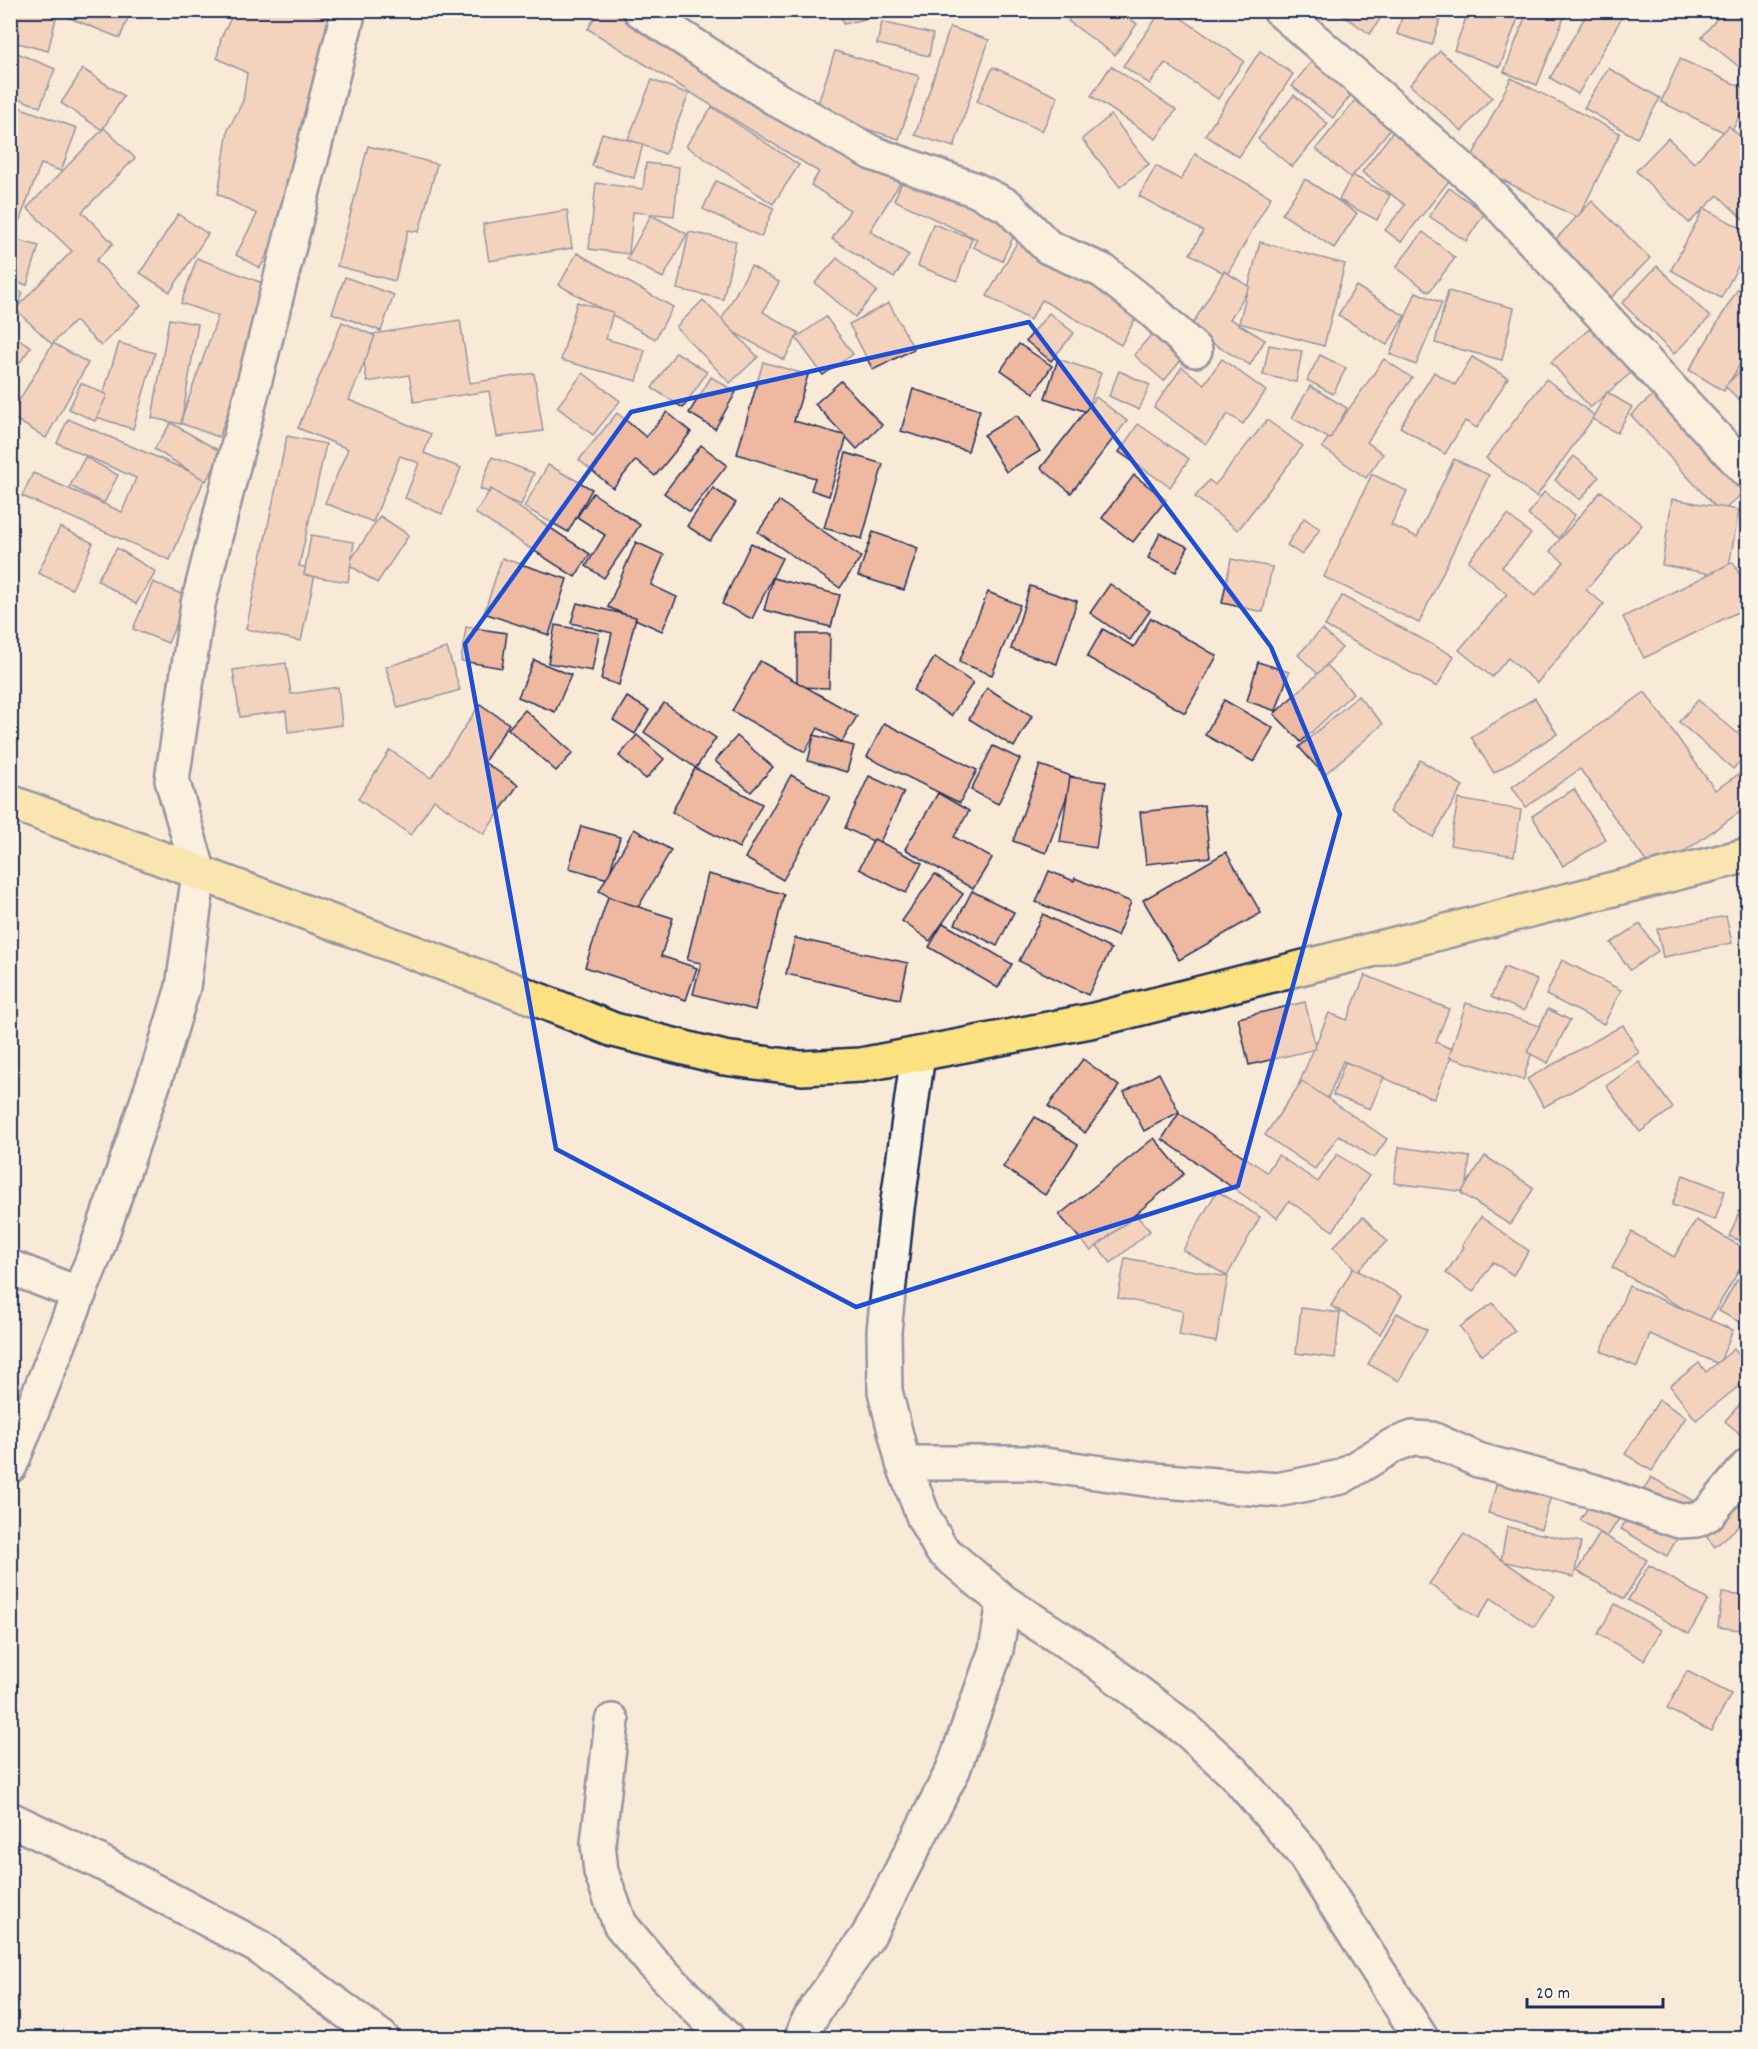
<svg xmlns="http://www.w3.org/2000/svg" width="1758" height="2049" font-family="Dekko,sans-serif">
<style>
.building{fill:#eeb8a1;stroke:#1b2f5e;stroke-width:1.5}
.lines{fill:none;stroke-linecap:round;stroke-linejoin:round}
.minor-casing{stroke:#1b2f5e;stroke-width:38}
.major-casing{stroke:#1b2f5e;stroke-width:38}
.minor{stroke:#fcf5e5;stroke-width:33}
.major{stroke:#fbe180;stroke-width:33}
.marked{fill:none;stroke:#1d4ed8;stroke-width:4.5;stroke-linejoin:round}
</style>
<rect width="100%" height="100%" fill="#f9e9d7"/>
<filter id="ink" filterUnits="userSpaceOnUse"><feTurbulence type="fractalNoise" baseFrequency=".0167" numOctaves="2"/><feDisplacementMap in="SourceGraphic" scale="12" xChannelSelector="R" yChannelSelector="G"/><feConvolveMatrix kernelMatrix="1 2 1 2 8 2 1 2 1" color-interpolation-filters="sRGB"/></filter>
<g filter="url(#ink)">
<!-- building -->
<g class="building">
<polygon points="10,10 58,10 48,51 10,41"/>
<polygon points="58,10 131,10 120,38 57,13"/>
<polygon points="235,10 292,10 329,17 300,191 260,268 236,255 257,214 218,194 228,130 243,101 247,73 217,58 221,38"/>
<polygon points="599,10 620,10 900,183 870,231 909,255 894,278 832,239 850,210 811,185 819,172 588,29"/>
<polygon points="840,10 872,10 874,17 843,24"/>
<polygon points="1075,10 1118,10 1137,24 1115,55 1068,21"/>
<polygon points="1162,10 1169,10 1244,61 1218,99 1165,63 1150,84 1123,66"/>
<polygon points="1335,10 1386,10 1370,34"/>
<polygon points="1404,10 1443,10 1432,45 1397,34"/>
<polygon points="1469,10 1521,10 1500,67 1454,50"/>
<polygon points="1528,10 1567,10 1537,85 1504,72"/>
<polygon points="1589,10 1626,10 1578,94 1550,78"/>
<polygon points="1724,10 1733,10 1748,22 1748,74 1702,37"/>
<polygon points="882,22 933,34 929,56 877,44"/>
<polygon points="950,27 989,40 954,147 915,135"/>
<polygon points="10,50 55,69 40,107 10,95"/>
<polygon points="835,51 919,76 899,139 815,113"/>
<polygon points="1260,51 1293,74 1239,157 1205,135"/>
<polygon points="1440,51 1492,97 1462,131 1410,85"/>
<polygon points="1318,53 1359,85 1333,118 1292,86"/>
<polygon points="1680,59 1748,90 1748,98 1730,135 1661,102"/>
<polygon points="1111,66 1176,110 1156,139 1091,96"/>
<polygon points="993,67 1058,97 1042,131 977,101"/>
<polygon points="1608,68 1660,98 1637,138 1584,108"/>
<polygon points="83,69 124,96 102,130 61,103"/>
<polygon points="1511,78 1620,133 1578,218 1469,163"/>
<polygon points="652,80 689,94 665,154 628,139"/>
<polygon points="1363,90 1399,118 1351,178 1316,149"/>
<polygon points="1294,95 1328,124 1292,167 1258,139"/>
<polygon points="10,104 77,128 61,171 41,164 14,235 10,234"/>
<polygon points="712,107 799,165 773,204 686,146"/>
<polygon points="1748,113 1748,133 1739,129"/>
<polygon points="1111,115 1149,164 1120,187 1082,139"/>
<polygon points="1401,121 1460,167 1401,242 1385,230 1405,205 1362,172"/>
<polygon points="1729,126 1748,144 1748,170 1745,172 1748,174 1748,224 1718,195 1689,223 1636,171 1668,138 1694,163"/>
<polygon points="104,128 135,158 82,212 113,243 96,261 141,305 101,346 75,321 52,344 15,309 72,251 27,208"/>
<polygon points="602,133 643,144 634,178 592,166"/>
<polygon points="368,146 437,164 419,232 408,230 395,281 337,266"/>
<polygon points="1195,154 1271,197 1227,275 1190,254 1203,231 1139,196 1156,166 1181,180"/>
<polygon points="646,163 679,167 674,216 633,212 629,254 589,249 596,183 643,189"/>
<polygon points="909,167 1021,220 1002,261 973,247 977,239 894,200"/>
<polygon points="1352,175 1390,195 1377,220 1339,200"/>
<polygon points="1305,179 1357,213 1334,248 1282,214"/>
<polygon points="716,181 774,208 761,237 703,209"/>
<polygon points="1449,188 1485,213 1466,241 1429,216"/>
<polygon points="1592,201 1650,258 1612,297 1553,242"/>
<polygon points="1704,208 1748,232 1748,248 1721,298 1671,270"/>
<polygon points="567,210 572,248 489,261 483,224"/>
<polygon points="178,214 208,234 170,292 140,273"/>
<polygon points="651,215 687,234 663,278 627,259"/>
<polygon points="933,224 972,238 957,281 918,266"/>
<polygon points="689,232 736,241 723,299 677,289"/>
<polygon points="1423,232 1455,258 1429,292 1396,267"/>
<polygon points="10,238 39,246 27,285 10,281"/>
<polygon points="1019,239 1141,308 1121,345 1042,300 1030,320 987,296"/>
<polygon points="1260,242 1345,264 1324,346 1239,323"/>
<polygon points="577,253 673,307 655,339 559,285"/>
<polygon points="197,258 273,287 219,437 180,423 218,316 181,303"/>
<polygon points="837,258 877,291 855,317 815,283"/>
<polygon points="751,266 779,282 763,312 799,333 784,360 719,324"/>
<polygon points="1657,266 1710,317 1674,354 1622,303"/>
<polygon points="1224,271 1250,287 1230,319 1265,340 1250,365 1189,330"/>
<polygon points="1748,272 1748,351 1724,391 1689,370"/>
<polygon points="345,277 394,295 381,331 332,313"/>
<polygon points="1356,286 1405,316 1387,345 1338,315"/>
<polygon points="10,288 23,293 11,321 10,321"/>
<polygon points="1448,291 1514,308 1502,360 1435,343"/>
<polygon points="1416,292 1442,303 1416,365 1390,354"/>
<polygon points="703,300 758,357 730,383 676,327"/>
<polygon points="577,302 613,312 606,339 645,350 637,381 561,360"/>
<polygon points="889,303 914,349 873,370 849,324"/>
<polygon points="1049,313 1074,333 1051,361 1026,341"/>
<polygon points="826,317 853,354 823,375 796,338"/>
<polygon points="169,319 198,324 181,424 152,418"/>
<polygon points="1601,319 1640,365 1590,408 1551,362"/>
<polygon points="460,320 470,383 534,373 543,431 497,437 489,391 414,402 409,375 367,382 360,336"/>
<polygon points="342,322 375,336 349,400 431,434 424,453 461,468 442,514 405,498 419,463 400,456 373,522 325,503 348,449 298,428"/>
<polygon points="1157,328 1187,353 1164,381 1134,355"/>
<polygon points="10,333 31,347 10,376"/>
<polygon points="53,343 88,363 46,438 10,416"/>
<polygon points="119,343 155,353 133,429 96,417"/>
<polygon points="1019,344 1052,366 1034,393 1001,370"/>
<polygon points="1269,345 1302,351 1296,382 1263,375"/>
<polygon points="676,352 707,372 683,408 652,388"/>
<polygon points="1320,355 1346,368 1333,394 1307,380"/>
<polygon points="1472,357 1508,378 1477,428 1465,421 1445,454 1400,427 1434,372 1455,385"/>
<polygon points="1058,359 1101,373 1087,412 1045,398"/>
<polygon points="1222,359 1266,391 1243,424 1228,414 1206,444 1154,407 1182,367 1204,384"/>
<polygon points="1384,359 1412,378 1367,442 1383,454 1366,478 1322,447"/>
<polygon points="763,362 808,375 794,421 847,436 829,496 811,490 815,478 737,454"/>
<polygon points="1748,363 1748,408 1725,386"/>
<polygon points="1119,371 1150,385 1139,410 1109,396"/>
<polygon points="583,373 620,401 593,435 557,407"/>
<polygon points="711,377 736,392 715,429 689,413"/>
<polygon points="1546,379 1595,416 1536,497 1486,458"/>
<polygon points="841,381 882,425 857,449 815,404"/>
<polygon points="81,383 107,395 95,421 69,409"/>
<polygon points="1665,384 1748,473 1748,488 1721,513 1631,415"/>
<polygon points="1310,386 1347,408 1330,439 1292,418"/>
<polygon points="913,389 980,410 968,451 901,431"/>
<polygon points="1607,392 1632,407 1617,433 1592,419"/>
<polygon points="1096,397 1127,421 1071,493 1041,468"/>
<polygon points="667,412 691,432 655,476 636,460 613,488 579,460 617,413 646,437"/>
<polygon points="1017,415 1040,451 1006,472 984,435"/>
<polygon points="68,419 205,478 170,560 22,496 33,473 122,512 136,478 57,443"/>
<polygon points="1267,420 1303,446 1238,530 1195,497 1209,480 1215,485"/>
<polygon points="171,423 223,453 206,481 154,449"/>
<polygon points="1138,424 1189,459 1170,487 1119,452"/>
<polygon points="287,436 326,444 299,566 316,569 301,641 246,629"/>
<polygon points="701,445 727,465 690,512 664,493"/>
<polygon points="846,453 883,464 862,539 824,528"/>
<polygon points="1574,456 1599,477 1580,500 1555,480"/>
<polygon points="85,457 118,475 104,503 70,486"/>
<polygon points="492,457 534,473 521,505 480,489"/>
<polygon points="1454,459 1489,475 1419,623 1324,577 1372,474 1407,491 1391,525 1417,537"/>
<polygon points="548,465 592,489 568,532 524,507"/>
<polygon points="1134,475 1166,500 1133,542 1102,518"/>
<polygon points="713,488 736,503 710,541 687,526"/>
<polygon points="491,489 590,554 575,577 475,513"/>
<polygon points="1601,491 1642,525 1586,590 1604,604 1537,683 1508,658 1492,677 1459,650 1507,594 1468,561 1508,515 1531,534 1502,567 1535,596 1564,562 1550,551"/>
<polygon points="1544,492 1575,515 1559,538 1528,515"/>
<polygon points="593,493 640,525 604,578 586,566 605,535 577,517"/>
<polygon points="1672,499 1739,510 1727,577 1662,565"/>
<polygon points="779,501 861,557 840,588 758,532"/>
<polygon points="380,516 409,535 377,583 348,564"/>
<polygon points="1304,518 1320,529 1302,555 1287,545"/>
<polygon points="60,527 93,543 72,589 38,573"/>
<polygon points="873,532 918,548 904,590 858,576"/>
<polygon points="1160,533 1188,547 1176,572 1148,558"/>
<polygon points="311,535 354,542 348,582 304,575"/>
<polygon points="636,542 664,555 651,585 677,597 662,631 608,607"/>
<polygon points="751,543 782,558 752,619 722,604"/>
<polygon points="117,548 156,572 136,604 97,580"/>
<polygon points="502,558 567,579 549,635 484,613"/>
<polygon points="1231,559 1272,567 1263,612 1222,603"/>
<polygon points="1733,562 1748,591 1748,607 1644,658 1623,617"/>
<polygon points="773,578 840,595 831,627 764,610"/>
<polygon points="153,582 188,597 168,643 133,629"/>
<polygon points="1110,584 1150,611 1130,640 1090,613"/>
<polygon points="1030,586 1077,601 1057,664 1011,649"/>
<polygon points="988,592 1020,605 992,675 959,662"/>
<polygon points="1342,596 1454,656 1437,687 1325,626"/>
<polygon points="577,603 636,617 619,685 601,679 612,633 571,623"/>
<polygon points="1151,618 1217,656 1185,713 1087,657 1103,629 1134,647"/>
<polygon points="555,625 599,633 592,671 548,663"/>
<polygon points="466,627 507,633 502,668 461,661"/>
<polygon points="1322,629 1342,648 1318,674 1298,655"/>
<polygon points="797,634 830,634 829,688 797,687"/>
<polygon points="447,648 460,690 398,708 386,667"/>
<polygon points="935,657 973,683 951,716 913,690"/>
<polygon points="534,660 571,675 555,712 518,697"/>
<polygon points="760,661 857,716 842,742 818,728 805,752 732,711"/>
<polygon points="1258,662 1289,672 1276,711 1247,701"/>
<polygon points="286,663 291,694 338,687 342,725 288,732 286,711 240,717 233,670"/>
<polygon points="1327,665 1353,693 1301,742 1274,714"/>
<polygon points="987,688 1032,716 1014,747 969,719"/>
<polygon points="1645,692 1715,790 1748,768 1748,806 1654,873 1580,769 1526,807 1512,787"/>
<polygon points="1358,696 1383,724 1324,775 1299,747"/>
<polygon points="627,697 649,710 635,734 613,720"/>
<polygon points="1535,698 1557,734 1494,773 1471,737"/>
<polygon points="1224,700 1273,728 1254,762 1205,735"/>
<polygon points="1698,700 1748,742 1748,752 1733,769 1679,722"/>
<polygon points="664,703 716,738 696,768 644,732"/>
<polygon points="480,704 509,724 484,762 518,785 484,834 434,800 411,835 358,799 390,750 431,778"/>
<polygon points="525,710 573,753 556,771 508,729"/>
<polygon points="884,723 977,770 960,803 867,757"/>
<polygon points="637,735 664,759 646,779 619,756"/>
<polygon points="814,735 854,746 847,772 808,761"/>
<polygon points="737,736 773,767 751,792 715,761"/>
<polygon points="993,746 1020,759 998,804 971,790"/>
<polygon points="1420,760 1463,786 1433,837 1389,812"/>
<polygon points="1040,765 1074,777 1046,853 1013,841"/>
<polygon points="695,768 762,804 739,848 672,812"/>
<polygon points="791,775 830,797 783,880 745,858"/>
<polygon points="869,776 904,792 879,844 845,828"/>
<polygon points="1070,777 1106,782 1096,848 1060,842"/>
<polygon points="1574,789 1606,840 1563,866 1532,816"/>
<polygon points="938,793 969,811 954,837 992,858 973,889 905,849"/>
<polygon points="1458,799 1521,810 1514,856 1450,845"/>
<polygon points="1204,805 1210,857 1146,864 1140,812"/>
<polygon points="581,826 620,837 608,879 569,868"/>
<polygon points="634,829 671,850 636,911 599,891"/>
<polygon points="874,839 922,863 906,893 859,869"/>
<polygon points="1226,852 1261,913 1179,960 1143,900"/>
<polygon points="1049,871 1074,881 1075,878 1131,902 1117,936 1036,902"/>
<polygon points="708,874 784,894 755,1010 693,994 701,963 687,960"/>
<polygon points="935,874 963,894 930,941 902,921"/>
<polygon points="972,891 1014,912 997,946 955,924"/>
<polygon points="608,897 673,918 661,956 697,968 686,1000 585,967"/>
<polygon points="1043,914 1111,949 1088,995 1019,961"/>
<polygon points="1726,916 1732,943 1663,957 1657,929"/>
<polygon points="943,923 1012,964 998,988 929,947"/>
<polygon points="1640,924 1658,951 1630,970 1611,943"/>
<polygon points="795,938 908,963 900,999 786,974"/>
<polygon points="1562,960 1621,990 1604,1024 1546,995"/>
<polygon points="1504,967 1537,980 1524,1011 1491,997"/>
<polygon points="1365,975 1449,1009 1436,1042 1454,1050 1434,1099 1343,1061 1328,1098 1298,1086 1329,1013 1347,1020"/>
<polygon points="1305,1002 1316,1049 1249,1065 1238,1018"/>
<polygon points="1466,1003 1540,1026 1523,1080 1449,1057"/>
<polygon points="1548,1009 1570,1020 1548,1063 1527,1052"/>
<polygon points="1623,1025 1639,1053 1544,1107 1527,1079"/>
<polygon points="1083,1059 1119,1086 1085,1133 1048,1106"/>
<polygon points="1345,1062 1384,1077 1370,1109 1333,1095"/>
<polygon points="1639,1062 1673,1108 1640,1132 1606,1086"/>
<polygon points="1159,1073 1179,1112 1144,1131 1124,1092"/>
<polygon points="1302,1081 1387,1139 1374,1158 1339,1135 1315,1169 1265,1135"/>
<polygon points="1179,1113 1267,1172 1278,1155 1318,1182 1337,1154 1369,1176 1333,1231 1289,1201 1277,1218 1162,1139"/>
<polygon points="1035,1117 1078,1145 1045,1195 1003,1167"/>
<polygon points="1154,1138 1184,1174 1091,1251 1059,1215"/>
<polygon points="1399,1147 1470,1157 1466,1192 1394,1183"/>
<polygon points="1485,1156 1534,1188 1510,1225 1461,1193"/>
<polygon points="1683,1175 1725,1191 1715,1220 1672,1205"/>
<polygon points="1217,1191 1260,1217 1227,1276 1183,1250"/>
<polygon points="1743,1204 1748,1206 1748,1244 1729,1236"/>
<polygon points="1136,1215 1150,1231 1111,1263 1097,1246"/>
<polygon points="1363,1217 1387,1241 1357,1271 1333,1247"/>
<polygon points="1481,1217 1529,1251 1513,1275 1493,1262 1473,1292 1446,1273 1464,1247 1462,1245"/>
<polygon points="1696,1220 1748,1251 1748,1255 1708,1323 1612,1267 1632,1232 1674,1257"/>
<polygon points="1125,1258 1228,1277 1216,1342 1179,1335 1183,1311 1118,1298"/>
<polygon points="1353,1268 1402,1296 1380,1334 1331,1306"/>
<polygon points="1737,1280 1748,1286 1748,1327 1719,1311"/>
<polygon points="1629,1286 1733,1330 1719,1364 1650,1334 1637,1367 1601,1351"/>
<polygon points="1493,1303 1515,1331 1482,1355 1460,1327"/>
<polygon points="1301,1308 1340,1313 1335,1358 1296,1353"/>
<polygon points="1397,1313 1427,1330 1399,1381 1368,1364"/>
<polygon points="1734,1349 1748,1366 1748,1379 1696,1420 1670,1386 1699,1363 1706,1372"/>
<polygon points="1748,1395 1748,1441 1725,1421"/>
<polygon points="1659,1400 1686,1417 1652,1471 1625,1454"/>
<polygon points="1651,1477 1697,1503 1667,1556 1621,1529"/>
<polygon points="1498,1479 1551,1496 1541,1529 1488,1513"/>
<polygon points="1605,1481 1632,1499 1607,1537 1580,1520"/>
<polygon points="1725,1489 1748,1514 1748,1518 1715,1547 1691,1518"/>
<polygon points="1507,1527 1581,1542 1574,1577 1501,1561"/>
<polygon points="1600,1533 1647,1560 1624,1599 1577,1571"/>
<polygon points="1464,1534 1555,1596 1534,1627 1491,1598 1478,1618 1429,1584"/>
<polygon points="1649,1565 1708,1600 1689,1634 1628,1600"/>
<polygon points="1722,1593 1744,1596 1740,1630 1718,1627"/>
<polygon points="1615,1604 1661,1630 1644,1660 1598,1634"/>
<polygon points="1748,1613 1748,1640 1744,1640"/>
<polygon points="1687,1671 1731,1694 1711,1731 1667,1709"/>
</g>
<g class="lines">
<defs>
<g id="minor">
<polyline points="640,10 776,99 872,153 976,190 1008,206 1048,247 1103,271 1152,310 1195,350"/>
<polyline points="1280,10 1485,189 1748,472"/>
<polyline points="918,1054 897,1208 884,1331 885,1391 903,1463 924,1518 941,1549 1004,1602 1092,1658 1187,1730 1234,1773 1303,1853 1421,2038"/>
<polyline points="10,1267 79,1294"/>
<polyline points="903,1463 1030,1463 1153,1480 1277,1490 1341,1477 1394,1445 1413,1438 1432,1439 1478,1460 1593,1491 1679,1521 1697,1520 1708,1514 1748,1466"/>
<polyline points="10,1466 95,1254 160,1064 183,987 199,873 172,780 198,604 349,10"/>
<polyline points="612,1721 598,1843 601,1872 620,1924 651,1961 726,2038"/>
<polyline points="10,1819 96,1860 259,1947 382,2038"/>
<polyline points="802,2038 806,2026 817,2007 868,1936 953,1770 996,1650 1004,1602"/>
</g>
<polyline id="major" points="10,802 506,987 614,1030 724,1058 802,1068 861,1065 1090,1021 1748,855"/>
</defs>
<!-- minor casing -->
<use href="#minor" class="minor-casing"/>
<!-- major casing -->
<use href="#major" class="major-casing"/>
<!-- minor -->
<use href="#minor" class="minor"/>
<!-- major -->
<use href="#major" class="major"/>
</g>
</g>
<!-- marked area -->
<path d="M0 0H1758V2049H0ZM1029 322 1271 647 1340 814 1238 1186 856 1307 556 1149 465 644 631 412Z" fill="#f9e9d7" fill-opacity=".55" fill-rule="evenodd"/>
<path class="marked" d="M1029 322 1271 647 1340 814 1238 1186 856 1307 556 1149 465 644 631 412Z"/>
<!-- margin -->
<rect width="1758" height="2049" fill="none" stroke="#fcf5e5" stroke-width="36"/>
<rect x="18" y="18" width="1722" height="2013" fill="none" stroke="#1b2f5e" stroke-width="2" filter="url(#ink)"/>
<!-- scale -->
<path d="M1527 1998v9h136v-9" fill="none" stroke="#1b2f5e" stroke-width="3"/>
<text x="1536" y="1998" font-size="18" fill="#1b2f5e" stroke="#fcf5e5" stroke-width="4.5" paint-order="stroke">20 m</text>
</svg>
